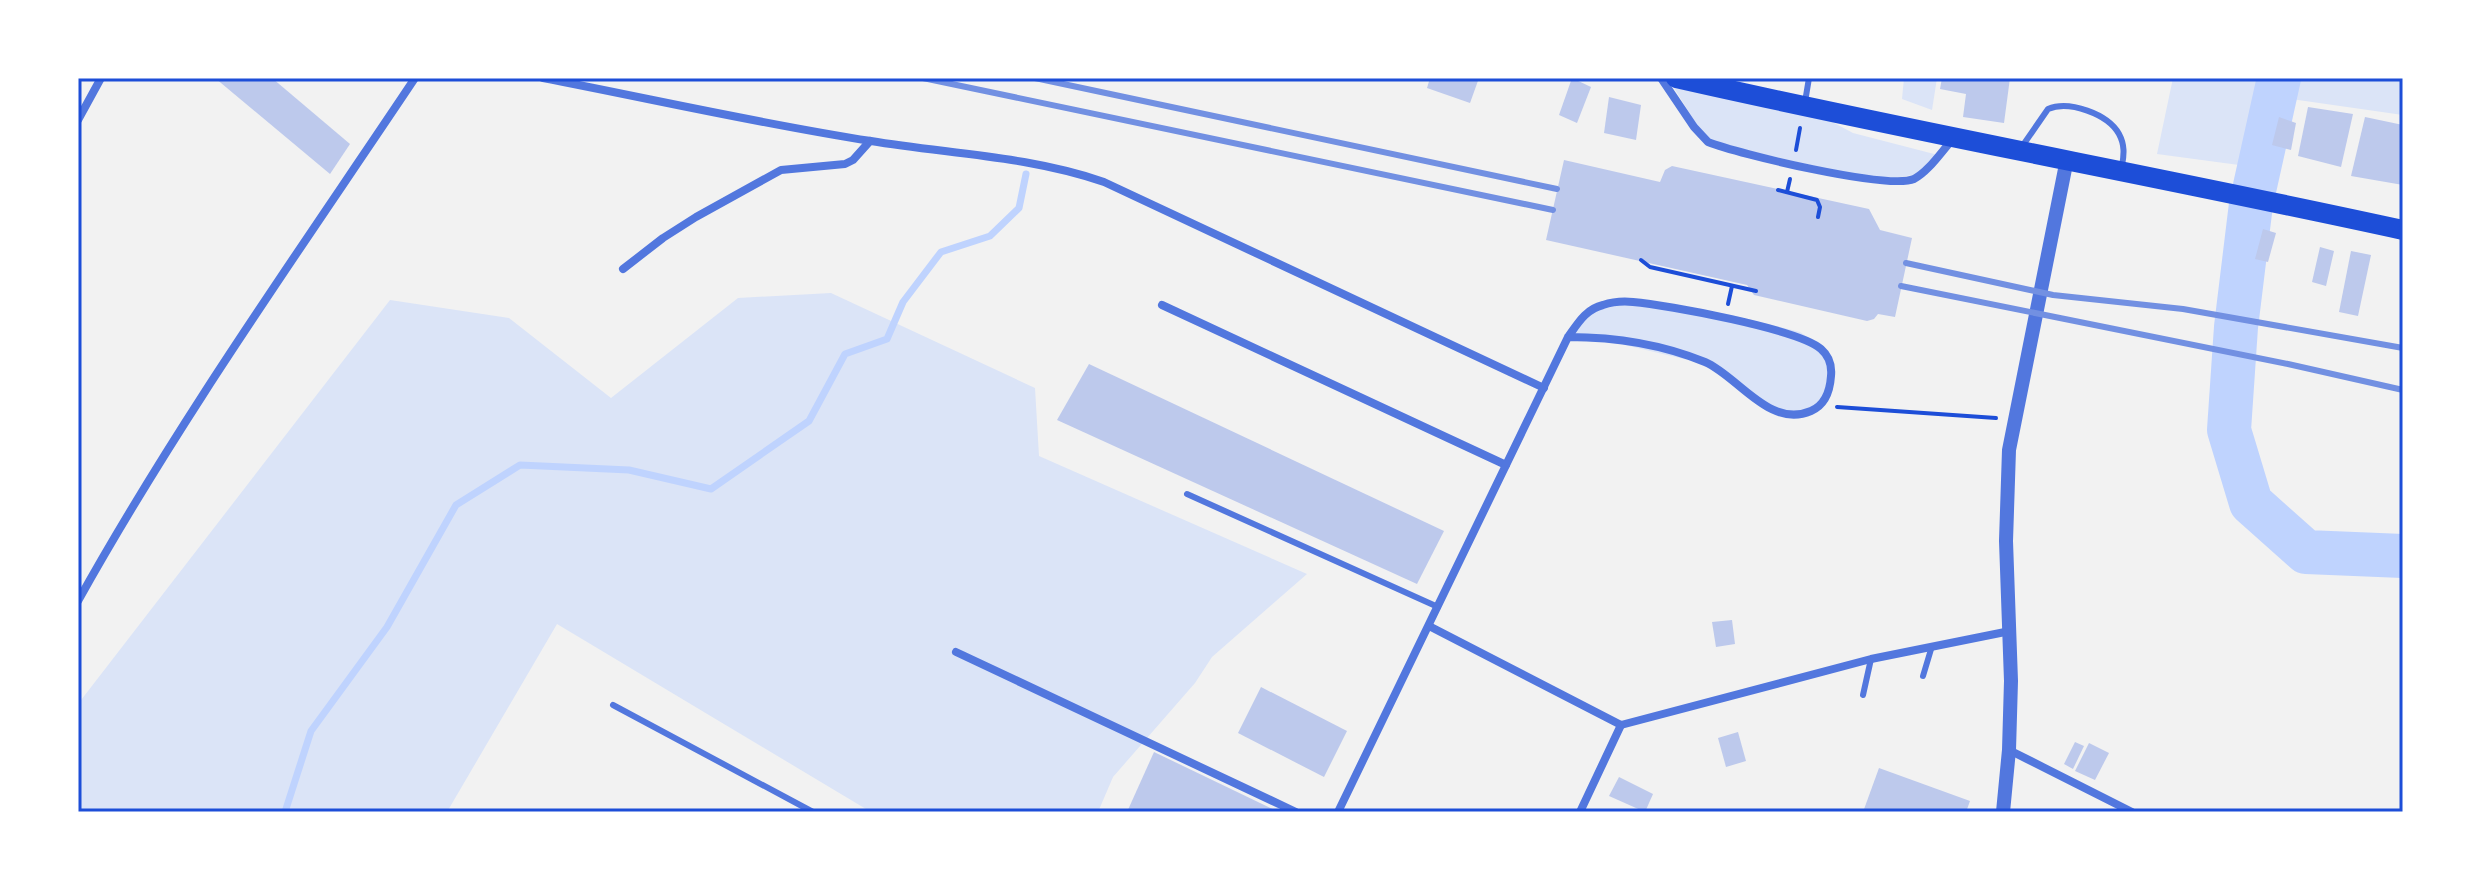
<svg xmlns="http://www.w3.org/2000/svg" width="2481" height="890" font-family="'Work Sans',sans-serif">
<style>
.green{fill:#dbe4f7}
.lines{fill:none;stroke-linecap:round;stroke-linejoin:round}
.stream{stroke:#bfd3fe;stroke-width:7}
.river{stroke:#bfd3fe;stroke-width:44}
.building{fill:#bdc9ec}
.path{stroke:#1d4ed8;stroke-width:4}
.service{stroke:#5277de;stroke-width:6}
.minor{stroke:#5277de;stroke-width:8}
.tertiary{stroke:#5277de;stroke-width:14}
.primary{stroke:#1d4ed8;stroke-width:20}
.rail{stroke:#7290e2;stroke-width:6}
.neatline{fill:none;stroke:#1d4ed8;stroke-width:3}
</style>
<rect width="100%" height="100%" fill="#f2f2f2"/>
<!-- green -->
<g class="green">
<polygon points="1904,78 1937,78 1932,110 1902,99"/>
<polygon points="2173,78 2403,78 2403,115 2284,98 2239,165 2157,154"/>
<polygon points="1674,88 1804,107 1853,133 1938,155 1918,174 1878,181 1707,141"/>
<polygon points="831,293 1035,388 1039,456 1307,574 1212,657 1195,683 1113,777 1098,812 871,812 557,624 447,812 78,812 78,704 390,300 509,318 611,398 738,298"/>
<polygon points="1622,298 1727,314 1800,332 1821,346 1830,368 1828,388 1820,406 1805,413 1771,410 1705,364 1570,332 1599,303"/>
</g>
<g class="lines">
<!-- stream -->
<polyline class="stream" points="285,812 311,731 387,627 456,505 520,465 629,470 711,489 809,421 845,354 887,339 903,302 941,252 990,236 1019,208 1026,174"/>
<!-- river -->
<polyline class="river" points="2279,78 2251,204 2236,327 2229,430 2251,503 2306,552 2403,556"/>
</g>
<!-- building -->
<g class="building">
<polygon points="215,78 272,78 350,144 330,174"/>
<polygon points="1430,78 1479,78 1470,103 1427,88"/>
<polygon points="1572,78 1591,87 1577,123 1559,115"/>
<polygon points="1942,78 2010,78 2004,123 1963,117 1966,94 1940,89"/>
<polygon points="1609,97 1641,105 1636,140 1604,133"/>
<polygon points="2308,107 2353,114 2341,167 2298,156"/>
<polygon points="2279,117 2296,123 2291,150 2272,145"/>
<polygon points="2365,117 2403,125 2403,185 2351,176"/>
<polygon points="1564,160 1660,182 1665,170 1672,166 1869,209 1880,230 1912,238 1895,317 1878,314 1874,319 1867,321 1754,295 1747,285 1546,240"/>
<polygon points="2263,229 2276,233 2268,262 2255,259"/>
<polygon points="2320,247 2334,251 2326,286 2312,282"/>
<polygon points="2351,251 2371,255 2358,316 2339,312"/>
<polygon points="1089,364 1444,531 1417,584 1057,420"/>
<polygon points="1732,620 1735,644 1716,647 1712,622"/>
<polygon points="1261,687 1347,731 1324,777 1238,733"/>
<polygon points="1738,732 1746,761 1726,767 1718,738"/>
<polygon points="2075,742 2084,746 2073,769 2064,764"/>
<polygon points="2089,743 2109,753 2095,780 2075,771"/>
<polygon points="1154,752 1279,812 1127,812"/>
<polygon points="1879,768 1970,801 1966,812 1863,812"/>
<polygon points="1619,777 1653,794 1645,812 1609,796"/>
</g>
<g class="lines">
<!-- path -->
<g class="path">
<polyline points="1796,150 1800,128"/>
<polyline points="1778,190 1817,200 1820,207 1818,217"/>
<polyline points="1787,192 1790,179"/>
<polyline points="1641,260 1650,267 1756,291"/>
<polyline points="1728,304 1732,286"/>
<polyline points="1837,407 1996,418"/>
</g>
<!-- service -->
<g class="service">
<polyline points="1805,102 1809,78"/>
<path d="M2021 148 2048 109C2069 100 2108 114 2119 134 2125 145 2124 155 2122 166"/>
<polyline points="1187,494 1438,607"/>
<polyline points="1923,676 1932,646"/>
<polyline points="1863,695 1871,659"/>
<polyline points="613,705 813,812"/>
</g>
<!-- minor -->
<g class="minor">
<path d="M543 78C652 99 761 124 871 141 949 154 1029 156 1104 182L1544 388"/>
<path d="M1661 78 1694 127 1708 142C1738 154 1888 190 1914 179 1929 171 1941 152 1953 139"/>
<polyline points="78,120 101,78"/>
<polyline points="623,269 663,238 696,217 781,170 845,164 853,160 870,141"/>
<polyline points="1162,305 1506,465"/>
<path d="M78 601C179 420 300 250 415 78"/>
<polyline points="1429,626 1621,725 1871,659 2010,631"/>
<polyline points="956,652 1296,812"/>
<polyline points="2009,750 2132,812"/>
<path d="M1338 812 1568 337C1578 323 1586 309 1603 305 1612 302 1623 301 1633 302 1667 305 1799 329 1821 349 1829 356 1832 366 1831 376 1830 391 1825 405 1811 411 1769 429 1738 376 1705 362 1661 344 1615 337 1568 337"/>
<polyline points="1580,812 1621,725"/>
</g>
<!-- tertiary -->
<polyline class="tertiary" points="2003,812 2009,750 2011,681 2006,541 2009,450 2067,159"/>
<!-- primary -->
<path class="primary" d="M1676 78C1918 133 2161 177 2403 230"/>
<!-- rail -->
<g class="rail">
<polyline points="923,78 1553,210"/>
<polyline points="1035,78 1557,189"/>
<polyline points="1906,263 2053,295 2183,309 2403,348"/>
<polyline points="1901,286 2288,364 2403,390"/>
</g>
</g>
<!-- border -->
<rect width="2481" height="890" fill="none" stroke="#ffffff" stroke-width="160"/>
<rect x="80" y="80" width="2321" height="730" class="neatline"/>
</svg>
